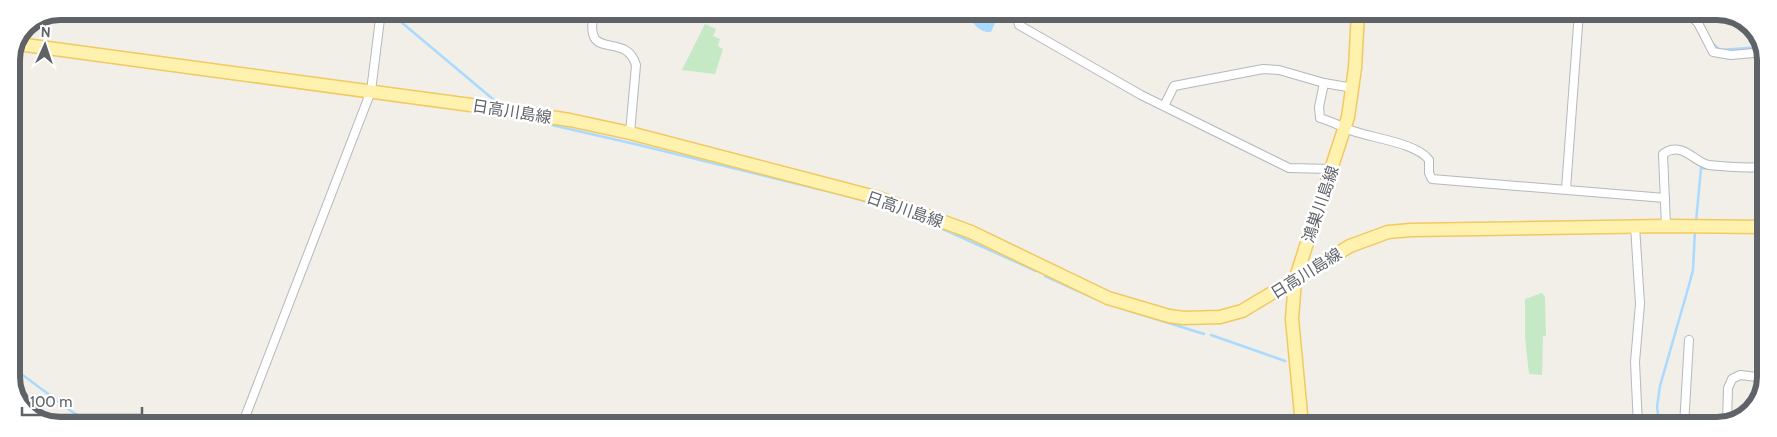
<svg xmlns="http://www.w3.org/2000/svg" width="1777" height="437" font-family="Cabin,'Noto Sans JP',sans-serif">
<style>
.green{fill:#c5e8c5}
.water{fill:#aadaff}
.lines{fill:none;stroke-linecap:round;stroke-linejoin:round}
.stream{stroke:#aadaff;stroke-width:2.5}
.street-casing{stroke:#b5b8bc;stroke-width:10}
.primary-casing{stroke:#f2c960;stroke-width:15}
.street{stroke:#fff;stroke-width:8}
.primary{stroke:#fff2af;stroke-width:12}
.labels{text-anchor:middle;stroke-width:5;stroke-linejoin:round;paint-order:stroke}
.street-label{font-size:16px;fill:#5f6368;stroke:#fff}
.rim{fill:none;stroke:#5f6368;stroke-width:6}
</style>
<rect width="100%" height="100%" fill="#f1efe8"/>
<!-- green -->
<g class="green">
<polygon points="705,24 716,29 713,36 720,39 718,46 723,49 715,74 682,70"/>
<polygon points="1542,293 1545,297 1546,336 1543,336 1542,375 1529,374 1525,337 1525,299"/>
</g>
<!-- water -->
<path class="water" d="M965 12H1000L991 32C978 33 972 21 965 12Z"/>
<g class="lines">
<!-- stream -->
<g class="stream">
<polyline points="388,11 494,100"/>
<polyline points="1699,12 1702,23"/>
<polyline points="1712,43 1720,50 1762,47"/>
<polyline points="530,120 639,145 855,198 913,217"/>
<polyline points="1749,171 1765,172"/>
<polyline points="1696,222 1701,168 1716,169"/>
<polyline points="934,225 1036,271"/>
<polyline points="1045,276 1096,299"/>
<polyline points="1127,310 1204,334"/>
<polyline points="1211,335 1285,361"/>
<polyline points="12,367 71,411 94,425"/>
<polyline points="1660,426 1657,407 1660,386 1689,285 1693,270 1695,230"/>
</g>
<defs>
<g id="street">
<path d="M594 12C583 65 625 29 636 65L630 133"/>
<polyline points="1015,12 1019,25 1141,95 1289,168 1332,169"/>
<polyline points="1687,12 1698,23 1713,52 1731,55 1765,52"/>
<path d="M1324 83 1319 107 1320 118C1331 121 1342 127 1353 131 1372 138 1417 143 1429 160V173L1432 179 1665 198"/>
<polyline points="1164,106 1174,86 1263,69 1279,70 1324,83 1353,88"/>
<polyline points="1566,189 1579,12"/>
<polyline points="1635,226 1640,304 1635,362 1638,426"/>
<path d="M1666 226 1663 154C1682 140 1695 163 1709 165 1727 167 1747 168 1765 167"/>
<polyline points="1727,422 1728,388 1732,379 1740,375 1765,378"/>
<polyline points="242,425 371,91 381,11"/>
<polyline points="1684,426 1689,340"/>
</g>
<g id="primary">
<polyline points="18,44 478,106 570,120 630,133 879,198 971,232 1108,298 1169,316 1184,318 1220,317 1242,311 1350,246 1388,232 1411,230 1666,226 1765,227"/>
<polyline points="1302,425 1292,319 1295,280 1348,117 1355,68 1358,12"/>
</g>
</defs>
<!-- street casing -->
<use href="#street" class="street-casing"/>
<!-- primary casing -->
<use href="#primary" class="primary-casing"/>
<!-- street -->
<use href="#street" class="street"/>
<!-- primary -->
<use href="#primary" class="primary"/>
</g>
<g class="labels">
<!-- street labels -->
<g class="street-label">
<text transform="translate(512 111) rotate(9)" y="6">日高川島線</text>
<text transform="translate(1320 204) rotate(-71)" y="6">鴻巣川島線</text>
<text transform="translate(905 209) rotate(19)" y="6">日高川島線</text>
<text transform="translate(1306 273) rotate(-32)" y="6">日高川島線</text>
</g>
</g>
<!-- crop -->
<path d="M0 0H1777V437H0ZM60 20H1717A40 40 0 0 1 1757 60V377A40 40 0 0 1 1717 417H60A40 40 0 0 1 20 377V60A40 40 0 0 1 60 20Z" fill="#fff" fill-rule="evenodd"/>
<path class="rim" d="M60 20H1717A40 40 0 0 1 1757 60V377A40 40 0 0 1 1717 417H60A40 40 0 0 1 20 377V60A40 40 0 0 1 60 20Z"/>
<!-- north arrow -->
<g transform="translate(45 45) rotate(3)" stroke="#ffffff" stroke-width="4" paint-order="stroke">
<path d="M0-4L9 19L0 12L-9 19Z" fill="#5f6368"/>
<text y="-8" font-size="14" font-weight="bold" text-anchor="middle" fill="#5f6368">N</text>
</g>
<!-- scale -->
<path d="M22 407v8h120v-8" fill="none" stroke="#5f6368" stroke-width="2.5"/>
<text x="30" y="407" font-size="15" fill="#5f6368" stroke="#ffffff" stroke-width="4" paint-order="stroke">100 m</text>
</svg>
